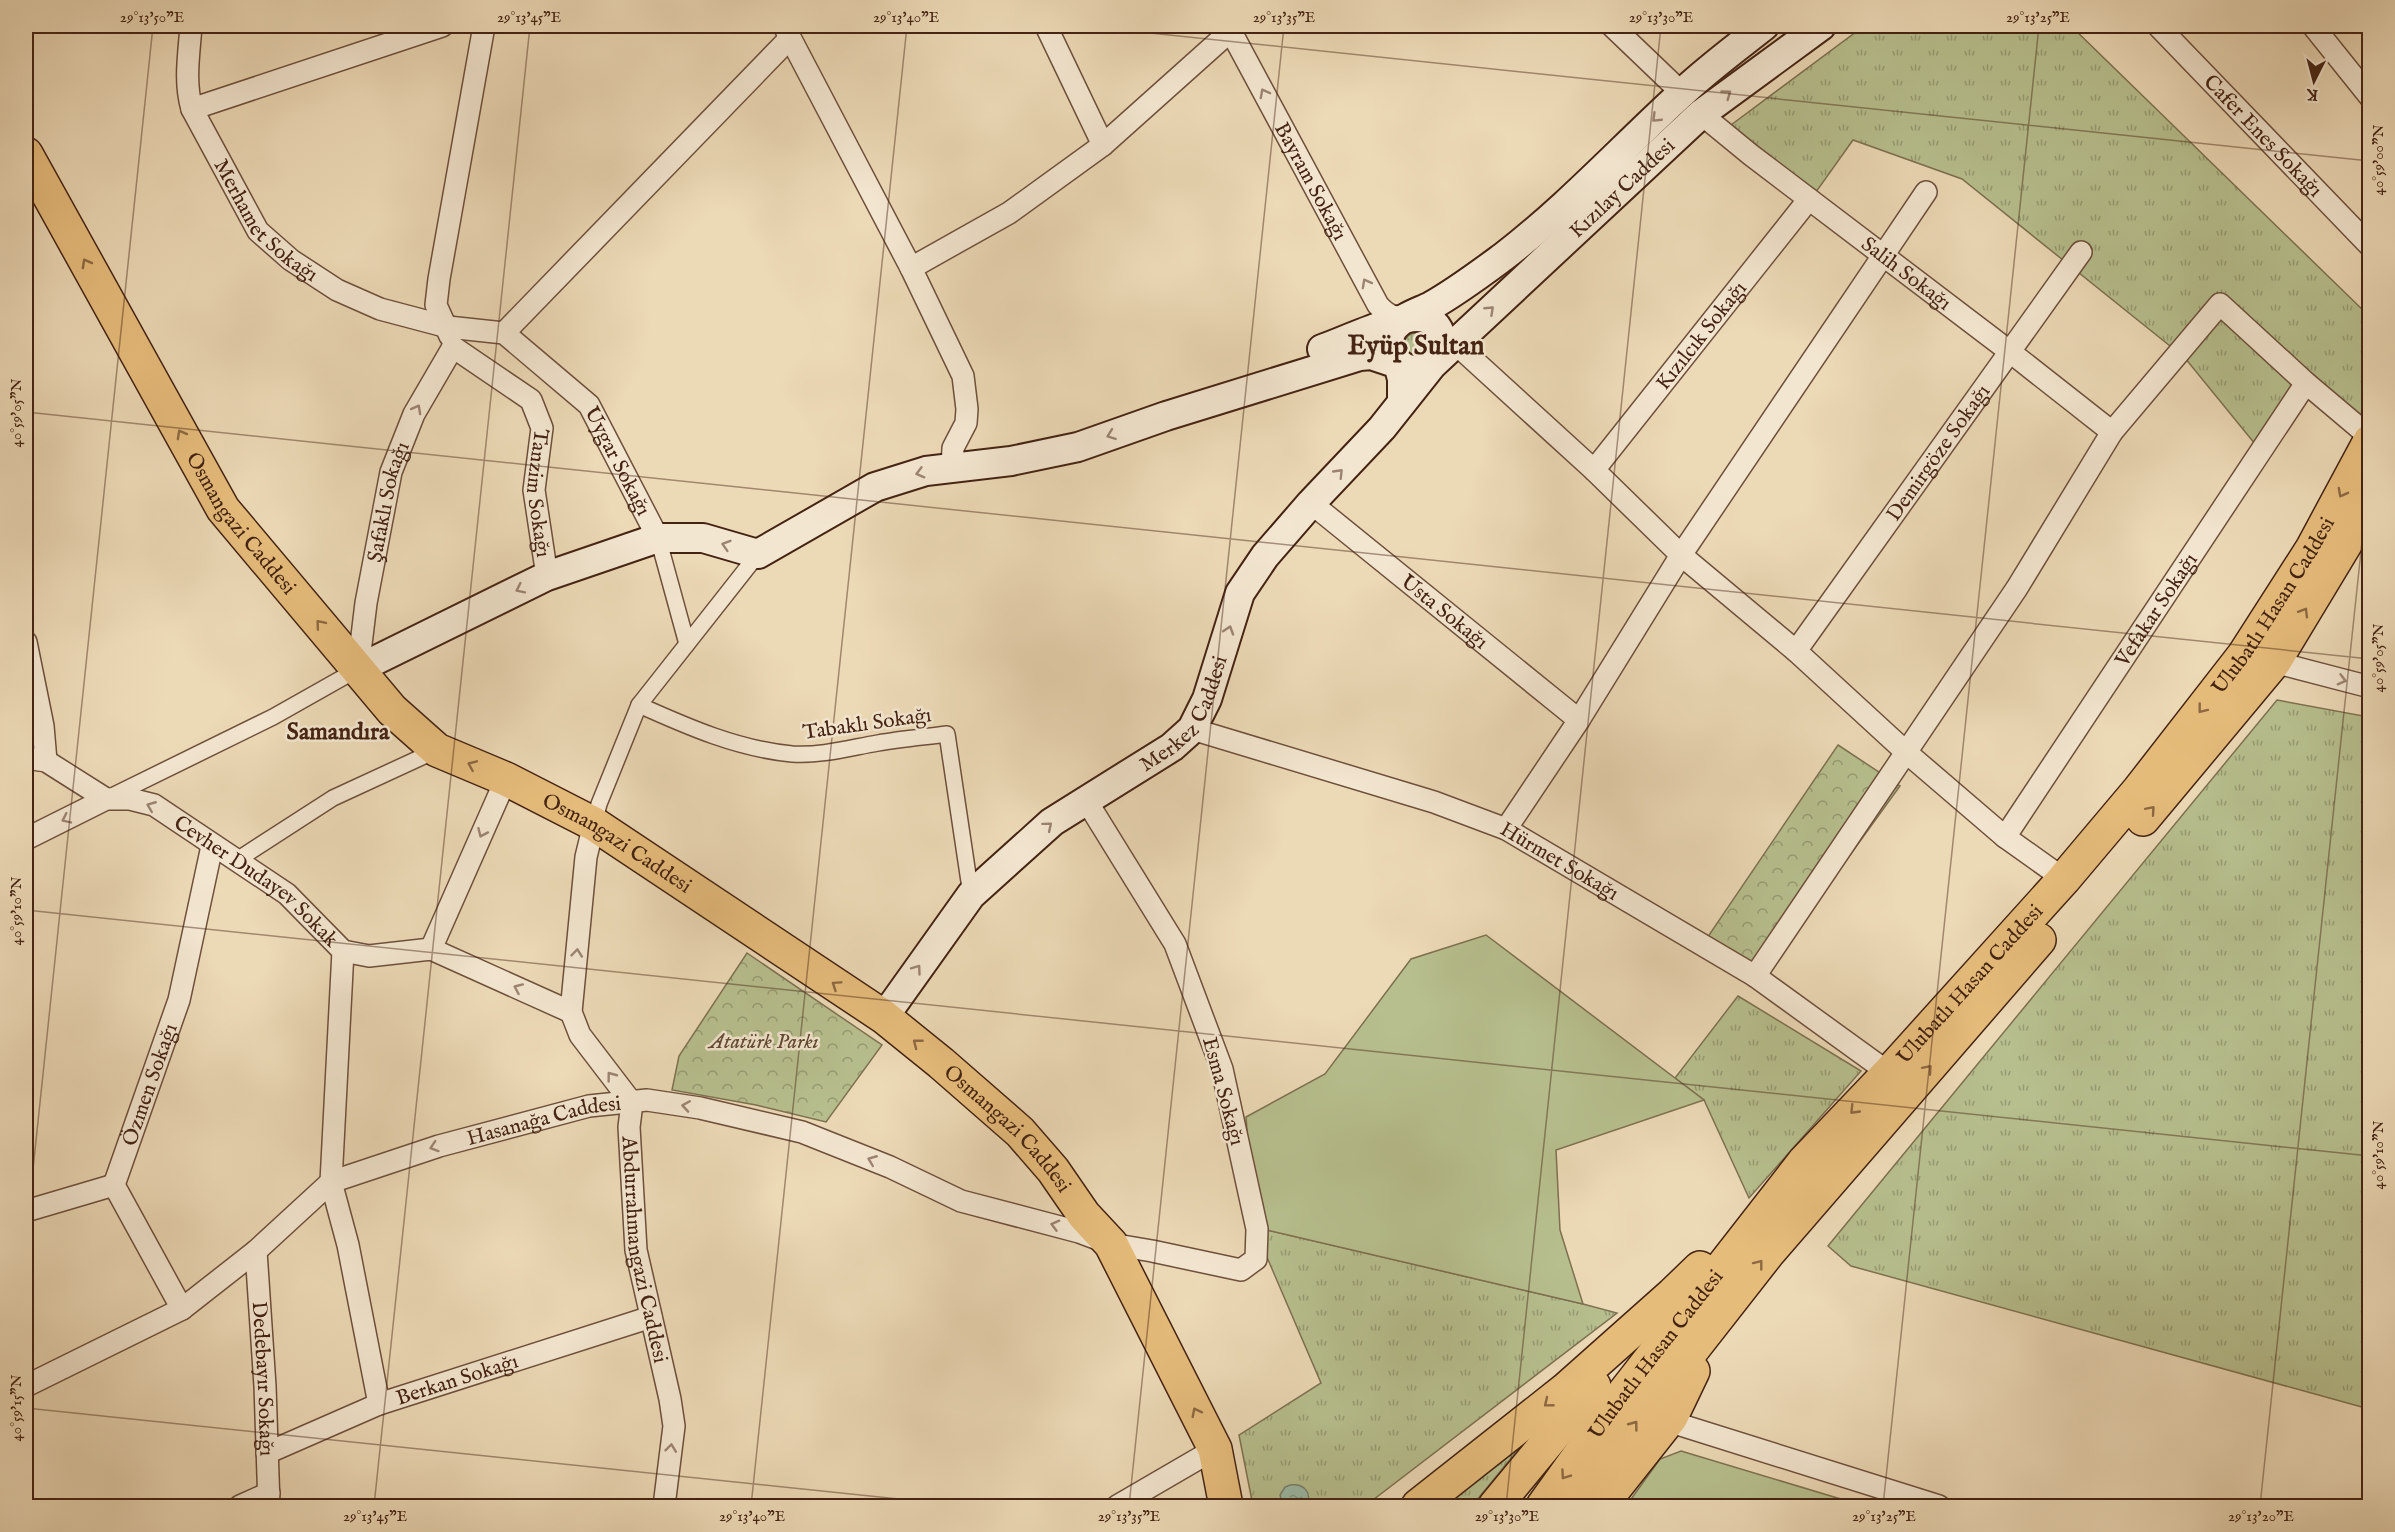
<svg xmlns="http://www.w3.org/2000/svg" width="2395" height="1532" font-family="'IM FELL English',serif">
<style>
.grass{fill:url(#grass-tufts);stroke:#7e7150;stroke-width:1.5}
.forest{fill:url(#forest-crowns);stroke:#7e7150;stroke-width:1.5}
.garden{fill:#b7bf8e;stroke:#7e7150;stroke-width:1.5}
.water{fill:url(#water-ripples);stroke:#787e6c;stroke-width:1.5}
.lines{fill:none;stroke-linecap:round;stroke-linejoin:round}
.pedestrian-casing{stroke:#6e503c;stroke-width:18}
.minor-casing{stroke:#6e503c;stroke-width:24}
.secondary-casing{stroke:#442313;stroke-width:32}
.primary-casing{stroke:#442313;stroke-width:36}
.pedestrian{stroke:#f3e6d0;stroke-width:15}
.minor{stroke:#f3e6d0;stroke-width:21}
.secondary{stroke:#f3e6d0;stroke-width:28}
.primary{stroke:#e6bc7b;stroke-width:33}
.oneway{stroke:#9c8472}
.oneway2{stroke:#8d6842}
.ticks{fill:none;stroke:#442313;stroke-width:1.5;stroke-opacity:0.45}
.labels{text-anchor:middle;stroke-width:5;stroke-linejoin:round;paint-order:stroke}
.street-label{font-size:21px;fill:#442313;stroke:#f3e6d0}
.park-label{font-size:21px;font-style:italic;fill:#614a32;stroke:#f3e6d0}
.quarter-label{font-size:24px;font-weight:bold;fill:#442313;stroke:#f3e6d0}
.district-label{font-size:27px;font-weight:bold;fill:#442313;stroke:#f3e6d0}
.neatline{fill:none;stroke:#442313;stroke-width:2}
.ticks-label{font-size:15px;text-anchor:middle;fill:#442313}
</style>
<defs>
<pattern id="grass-tufts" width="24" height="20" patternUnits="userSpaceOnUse" patternTransform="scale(1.5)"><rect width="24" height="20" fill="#b7bf8e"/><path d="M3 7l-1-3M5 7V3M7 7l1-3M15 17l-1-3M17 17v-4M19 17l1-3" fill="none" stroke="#969b73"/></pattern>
<pattern id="forest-crowns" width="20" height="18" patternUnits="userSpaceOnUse" patternTransform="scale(1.5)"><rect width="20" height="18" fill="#b7bf8e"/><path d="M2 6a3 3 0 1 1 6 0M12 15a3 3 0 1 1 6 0" fill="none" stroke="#969b73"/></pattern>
<pattern id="water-ripples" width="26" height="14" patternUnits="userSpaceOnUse" patternTransform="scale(1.5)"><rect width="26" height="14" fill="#9abba8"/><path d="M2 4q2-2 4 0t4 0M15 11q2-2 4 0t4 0" fill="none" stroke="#7f9888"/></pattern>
</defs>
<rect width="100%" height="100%" fill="#ecd9b6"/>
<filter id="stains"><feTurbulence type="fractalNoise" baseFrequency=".00333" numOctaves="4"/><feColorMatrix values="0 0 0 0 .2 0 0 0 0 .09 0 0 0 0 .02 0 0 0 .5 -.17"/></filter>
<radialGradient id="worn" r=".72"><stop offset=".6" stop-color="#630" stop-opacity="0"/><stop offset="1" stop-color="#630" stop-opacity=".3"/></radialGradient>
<!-- grass -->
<g class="grass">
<polygon points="1864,26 2071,26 2369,316 2369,406 2355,434 2309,394 2264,455 2185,358 1962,179 1853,140 1816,192 1731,125"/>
<circle cx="1416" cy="345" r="12"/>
<polygon points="2277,700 2369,717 2369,1409 1851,1266 1828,1246"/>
<polygon points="1738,996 1861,1071 1749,1198 1704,1100 1675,1078"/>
<polygon points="1254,1227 1583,1304 1617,1313 1365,1506 1253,1506 1239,1435 1321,1383"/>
<polygon points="1535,1429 1472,1506 1430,1506"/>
</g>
<!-- forest -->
<g class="forest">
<polygon points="1838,745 1900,786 1761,978 1703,944"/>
<polygon points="747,953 882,1045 826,1122 756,1105 672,1090 679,1056"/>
</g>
<!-- garden -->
<g class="garden">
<polygon points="1486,935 1704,1100 1556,1150 1560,1230 1583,1304 1254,1227 1246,1117 1325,1074 1411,959"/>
<polygon points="1681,1451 1864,1506 1626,1506 1660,1459"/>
</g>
<!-- water -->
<path class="water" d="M1290 1485C1304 1483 1313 1493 1306 1506H1283L1280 1495 1285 1487Z"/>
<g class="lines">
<defs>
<g id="pedestrian">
<polyline points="658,538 687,644"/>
<path d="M639 705C688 727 738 749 792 754 821 756 849 748 878 743 901 739 924 737 947 734L971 895"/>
<polyline points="110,797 273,717 358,669"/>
<polyline points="594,824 599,804 639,705 758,554"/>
<polyline points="237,860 333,798 437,750"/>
</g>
<g id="minor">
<path id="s1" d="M191 26C189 54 184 82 192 109L258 231 291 260 337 290 380 309 448 327 504 333 589 405 658 538"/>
<polyline points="784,26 911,268 963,376 967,409 966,423 953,448 952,469"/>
<polyline points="1046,26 1103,145"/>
<path id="s2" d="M1228 26 1378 305C1387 315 1393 318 1407 318"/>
<polyline points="1612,26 1682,93"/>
<path id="s3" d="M2158 26 2370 246"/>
<polyline points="2313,26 2370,97"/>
<polyline points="192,109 442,26"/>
<path id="s4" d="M1701 114 1751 155 2009 351 2112 432"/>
<polyline points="911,268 1009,213 1103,145 1236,26"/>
<polyline points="504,333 789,39"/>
<polyline points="1446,335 1594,470 1681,555 1796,651 1907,753 2005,837 2064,879"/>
<polyline points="450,336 436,305 439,279 484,26"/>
<path id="s5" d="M453 347 531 400 542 428 534 490 547 576"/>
<path id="s6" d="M1594 470 1809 199"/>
<path id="s7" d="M1311 503 1579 720"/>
<polyline points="26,642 43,726 46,761"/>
<path id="s8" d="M1796 651 2081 252"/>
<polyline points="2274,662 2370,687"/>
<path id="s9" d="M358 669 366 603 391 472 414 414 453 347"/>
<path id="s10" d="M1192 729 1434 802 1506 829 1755 976 1889 1073"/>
<polyline points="26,758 46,761 106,799"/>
<path id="s11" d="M594 824 586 857 571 1012 580 1035 632 1103 629 1127 636 1250 670 1399 674 1426 664 1506"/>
<polyline points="1506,829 1579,720 1681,555 1926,192"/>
<path id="s12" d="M2005 837 2306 383"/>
<path id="s13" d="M26 839 106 799H130L154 805 287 894 343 951 369 956 431 949 571 1012"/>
<polyline points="431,949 506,779"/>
<polyline points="343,951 331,1182 348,1245 379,1404"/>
<polyline points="1755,976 2017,588 2112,432 2220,304 2306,383 2370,437"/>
<polyline points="26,1211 114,1185"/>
<path id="s14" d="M256 1251 265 1386 269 1506"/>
<path id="s15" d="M182 1309 114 1185 179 1000 212 846"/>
<path id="s16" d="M26 1386 182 1309 256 1251 331 1182 439 1146 589 1106 647 1100 700 1108 802 1132 890 1167 961 1201 1079 1232 1111 1244 1152 1251 1241 1270 1256 1259 1257 1229 1222 1069 1175 944 1086 800"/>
<polyline points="1668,1421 1939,1506"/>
<path id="s17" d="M267 1453 379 1404 651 1317"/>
<polyline points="240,1506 269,1493"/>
<polyline points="1117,1506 1215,1449"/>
</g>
<g id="secondary">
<path d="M1322 349C1344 341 1397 317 1417 317 1445 317 1451 357 1426 368 1403 378 1379 350 1393 329 1401 317 1419 312 1431 306 1456 292 1480 274 1503 257 1567 208 1621 149 1680 95 1706 70 1736 48 1764 26"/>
<polyline points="358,669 547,576 658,538 703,538 758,554 875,487 926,471 1011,461 1078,447 1166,416 1360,356 1371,355 1398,364 1402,379 1402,402"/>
<path id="s18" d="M884 1017 971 895 1052 822 1172 747 1192 729 1207 699 1240 593 1265 556 1311 503 1382 428 1432 365 1701 114 1821 26"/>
</g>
<g id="primary">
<path id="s19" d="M26 154 223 509 392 710 437 750 506 779 594 824 884 1017 941 1063 1020 1132 1053 1170 1084 1215 1111 1244 1215 1449 1226 1506"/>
<polyline points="2143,819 2274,662 2370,503"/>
<polyline points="1606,1499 1671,1417 1693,1371"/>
<polyline points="1418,1506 1565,1390 1673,1294 1700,1268"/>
<polyline points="1495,1506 1594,1386"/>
<path id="s20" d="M1543 1506 1624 1393 1804 1162 1889 1073 2064 879 2139 790 2244 655 2312 549 2370 441"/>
<polyline points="1575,1506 1660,1391 1768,1253 2039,940"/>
</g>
</defs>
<!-- pedestrian casing -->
<use href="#pedestrian" class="pedestrian-casing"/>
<!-- minor casing -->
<use href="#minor" class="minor-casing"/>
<!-- secondary casing -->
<use href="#secondary" class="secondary-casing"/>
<!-- primary casing -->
<use href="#primary" class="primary-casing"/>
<!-- pedestrian -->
<use href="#pedestrian" class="pedestrian"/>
<!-- minor -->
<use href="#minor" class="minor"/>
<!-- secondary -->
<use href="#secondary" class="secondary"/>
<!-- primary -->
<use href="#primary" class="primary"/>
</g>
<!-- one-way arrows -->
<defs><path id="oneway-chevron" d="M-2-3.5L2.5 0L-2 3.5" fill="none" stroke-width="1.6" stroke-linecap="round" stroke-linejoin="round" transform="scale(1.5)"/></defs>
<g class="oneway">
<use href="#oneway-chevron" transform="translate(1264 93) rotate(-118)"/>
<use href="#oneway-chevron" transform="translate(1727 94) rotate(-36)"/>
<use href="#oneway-chevron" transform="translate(1656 118) rotate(136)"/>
<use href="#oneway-chevron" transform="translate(1366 283) rotate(-119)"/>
<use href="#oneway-chevron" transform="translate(1490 310) rotate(-43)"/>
<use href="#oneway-chevron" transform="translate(417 409) rotate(-61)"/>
<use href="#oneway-chevron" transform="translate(1111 435) rotate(160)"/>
<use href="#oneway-chevron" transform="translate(920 473) rotate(165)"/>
<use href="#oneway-chevron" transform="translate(1339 473) rotate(-46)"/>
<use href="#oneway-chevron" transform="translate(726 545) rotate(-163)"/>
<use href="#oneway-chevron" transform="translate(520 589) rotate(154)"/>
<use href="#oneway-chevron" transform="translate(1229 630) rotate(-72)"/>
<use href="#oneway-chevron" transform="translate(2342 680) rotate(15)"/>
<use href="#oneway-chevron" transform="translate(151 806) rotate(-158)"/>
<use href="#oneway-chevron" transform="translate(66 819) rotate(154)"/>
<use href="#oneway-chevron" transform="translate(1048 826) rotate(-40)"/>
<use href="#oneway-chevron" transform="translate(482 833) rotate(114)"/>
<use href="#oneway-chevron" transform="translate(577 953) rotate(-84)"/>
<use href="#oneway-chevron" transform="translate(917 969) rotate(-54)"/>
<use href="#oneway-chevron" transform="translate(518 988) rotate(-156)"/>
<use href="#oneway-chevron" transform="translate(611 1076) rotate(-127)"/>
<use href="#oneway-chevron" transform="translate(686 1106) rotate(-171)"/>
<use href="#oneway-chevron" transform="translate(434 1147) rotate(162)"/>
<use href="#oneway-chevron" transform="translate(872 1160) rotate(-158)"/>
<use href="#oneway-chevron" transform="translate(1055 1225) rotate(-165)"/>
<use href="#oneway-chevron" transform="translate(671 1448) rotate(-83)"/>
</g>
<g class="oneway2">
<use href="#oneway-chevron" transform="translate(86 263) rotate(-119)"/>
<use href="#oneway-chevron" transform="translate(181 434) rotate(-119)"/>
<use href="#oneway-chevron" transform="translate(2342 493) rotate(118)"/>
<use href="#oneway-chevron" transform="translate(2304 612) rotate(-59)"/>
<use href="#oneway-chevron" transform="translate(320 624) rotate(-130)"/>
<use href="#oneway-chevron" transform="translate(2202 709) rotate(128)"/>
<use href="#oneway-chevron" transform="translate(472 765) rotate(-157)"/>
<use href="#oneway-chevron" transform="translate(2151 810) rotate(-49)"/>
<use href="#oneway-chevron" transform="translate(836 985) rotate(-146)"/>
<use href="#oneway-chevron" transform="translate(917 1043) rotate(-142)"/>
<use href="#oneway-chevron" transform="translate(1928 1069) rotate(-49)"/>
<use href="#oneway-chevron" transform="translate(1854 1110) rotate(134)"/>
<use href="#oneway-chevron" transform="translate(1759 1264) rotate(-52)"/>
<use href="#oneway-chevron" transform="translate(1548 1403) rotate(141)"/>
<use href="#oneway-chevron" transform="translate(1196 1412) rotate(-117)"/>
<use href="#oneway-chevron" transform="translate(1634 1425) rotate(-53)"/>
<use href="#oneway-chevron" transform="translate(1565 1475) rotate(125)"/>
</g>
<!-- ticks -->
<path class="ticks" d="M1083 26 2370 161M26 412 2370 659M26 910 2370 1156M26 1236 153 26M26 1408 966 1506M374 1506 530 26M751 1506 907 26M1129 1506 1284 26M1506 1506 1661 26M1883 1506 2039 26M2260 1506 2370 466"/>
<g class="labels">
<!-- street labels -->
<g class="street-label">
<text dy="7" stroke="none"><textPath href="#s3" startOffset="152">Cafer Enes Sokağı</textPath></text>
<text dy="7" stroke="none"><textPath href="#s2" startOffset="176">Bayram Sokağı</textPath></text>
<text dy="7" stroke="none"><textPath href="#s18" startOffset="1130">Kızılay Caddesi</textPath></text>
<text dy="7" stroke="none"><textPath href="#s1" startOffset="219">Merhamet Sokağı</textPath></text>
<text dy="7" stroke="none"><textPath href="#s4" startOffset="260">Salih Sokağı</textPath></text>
<text dy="7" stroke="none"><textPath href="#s6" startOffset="172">Kızılcık Sokağı</textPath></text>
<text dy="7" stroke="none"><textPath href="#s8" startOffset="244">Demirgöze Sokağı</textPath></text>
<text dy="7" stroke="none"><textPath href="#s1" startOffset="669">Uygar Sokağı</textPath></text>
<text dy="7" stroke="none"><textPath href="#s5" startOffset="190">Tanzim Sokağı</textPath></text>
<text dy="7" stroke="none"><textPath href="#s9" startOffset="170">Şafaklı Sokağı</textPath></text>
<text dy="7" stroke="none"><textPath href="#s19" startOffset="428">Osmangazi Caddesi</textPath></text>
<text dy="7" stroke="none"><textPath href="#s20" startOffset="1161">Ulubatlı Hasan Caddesi</textPath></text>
<text dy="7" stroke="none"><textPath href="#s12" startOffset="273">Vefakar Sokağı</textPath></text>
<text dy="7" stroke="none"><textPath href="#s7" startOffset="172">Usta Sokağı</textPath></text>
<text dy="7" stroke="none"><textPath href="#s18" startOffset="435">Merkez Caddesi</textPath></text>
<text transform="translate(867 723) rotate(-8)" y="7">Tabaklı Sokağı</text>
<text dy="7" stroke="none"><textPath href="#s19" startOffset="932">Osmangazi Caddesi</textPath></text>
<text dy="7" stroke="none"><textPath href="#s10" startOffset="392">Hürmet Sokağı</textPath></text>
<text dy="7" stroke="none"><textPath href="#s13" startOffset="266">Cevher Dudayev Sokak</textPath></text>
<text dy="7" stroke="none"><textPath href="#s20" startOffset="675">Ulubatlı Hasan Caddesi</textPath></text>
<text dy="7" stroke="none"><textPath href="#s15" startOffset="248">Özmen Sokağı</textPath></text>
<text transform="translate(1224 1091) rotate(75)" y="7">Esma Sokağı</text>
<text dy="7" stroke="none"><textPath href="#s16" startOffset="592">Hasanağa Caddesi</textPath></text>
<text dy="7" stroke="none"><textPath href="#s19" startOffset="1418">Osmangazi Caddesi</textPath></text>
<text dy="7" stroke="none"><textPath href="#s11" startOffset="448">Abdurrahmangazi Caddesi</textPath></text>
<text dy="7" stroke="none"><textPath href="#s20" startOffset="189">Ulubatlı Hasan Caddesi</textPath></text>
<text dy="7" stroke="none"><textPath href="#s14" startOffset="128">Dedebayır Sokağı</textPath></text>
<text dy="7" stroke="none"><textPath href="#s17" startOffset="204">Berkan Sokağı</textPath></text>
</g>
<!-- park labels -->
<g class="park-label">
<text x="764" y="1048">Atatürk Parkı</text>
</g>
<!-- quarter labels -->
<g class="quarter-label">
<text x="338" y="739">Samandıra</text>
</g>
<!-- district labels -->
<g class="district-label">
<text x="1416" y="354">Eyüp Sultan</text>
</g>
</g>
<!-- margin -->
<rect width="2395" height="1532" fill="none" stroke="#ecd9b6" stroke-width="66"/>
<!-- north arrow -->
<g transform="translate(2314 81) rotate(186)" stroke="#f3e6d0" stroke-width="4.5" paint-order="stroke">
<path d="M0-4.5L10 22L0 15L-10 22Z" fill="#442313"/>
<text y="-9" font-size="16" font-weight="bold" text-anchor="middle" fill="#442313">K</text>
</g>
<rect x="33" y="33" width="2329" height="1466" class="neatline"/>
<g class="ticks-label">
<text x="152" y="22">29°13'50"E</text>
<text x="529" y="22">29°13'45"E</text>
<text x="906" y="22">29°13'40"E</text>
<text x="1284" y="22">29°13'35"E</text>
<text x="1661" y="22">29°13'30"E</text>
<text x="2038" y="22">29°13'25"E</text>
<text transform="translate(2378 160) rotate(-90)" y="5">40°59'00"N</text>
<text transform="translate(16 413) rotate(-90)" y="5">40°59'05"N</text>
<text transform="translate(2378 658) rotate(-90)" y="5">40°59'05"N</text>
<text transform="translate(16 911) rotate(-90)" y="5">40°59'10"N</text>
<text transform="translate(2378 1155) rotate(-90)" y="5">40°59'10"N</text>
<text transform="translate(16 1408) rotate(-90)" y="5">40°59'15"N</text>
<text x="375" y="1521">29°13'45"E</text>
<text x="752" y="1521">29°13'40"E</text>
<text x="1129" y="1521">29°13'35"E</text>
<text x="1507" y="1521">29°13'30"E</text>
<text x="1884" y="1521">29°13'25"E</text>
<text x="2261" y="1521">29°13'20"E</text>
</g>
<rect width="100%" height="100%" filter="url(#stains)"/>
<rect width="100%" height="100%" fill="url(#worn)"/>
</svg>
